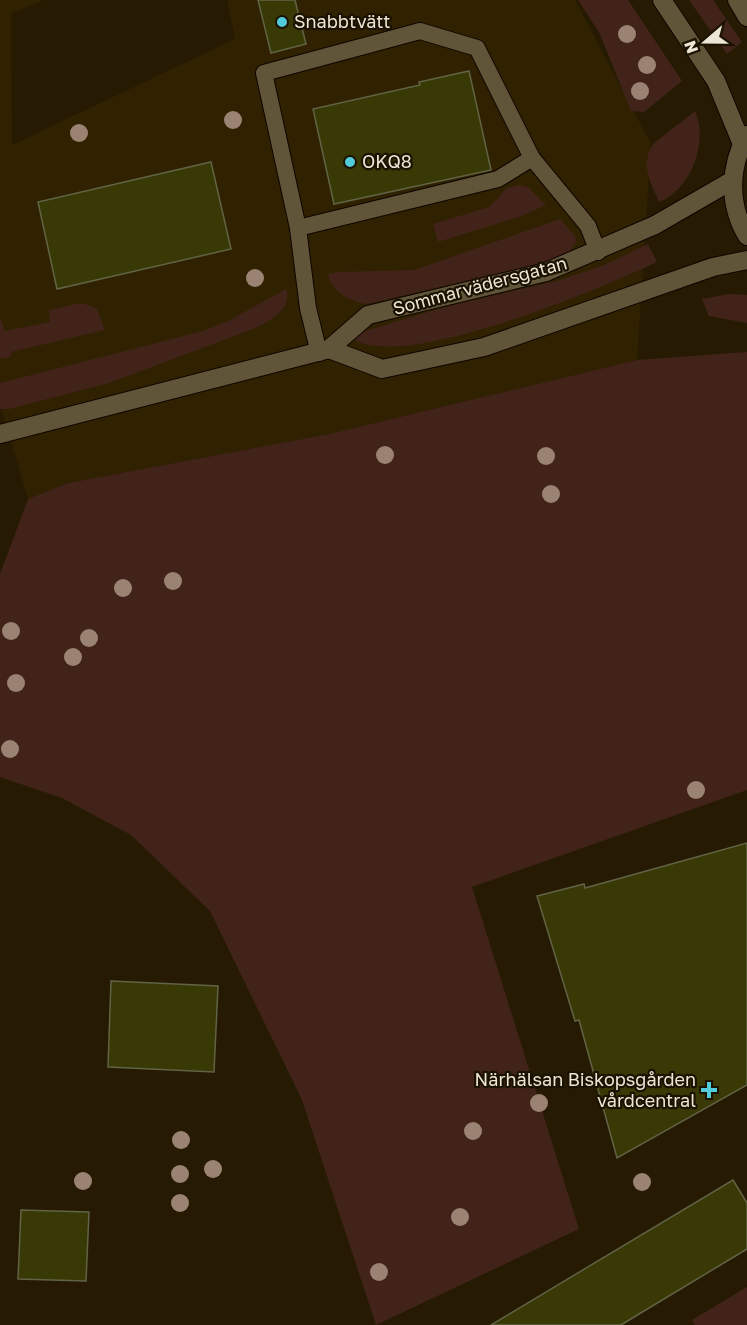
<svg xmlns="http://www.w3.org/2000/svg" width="747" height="1325" font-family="'Golos Text',sans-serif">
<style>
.built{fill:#302200}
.green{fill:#412319}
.building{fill:#383905;stroke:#616346;stroke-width:1.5}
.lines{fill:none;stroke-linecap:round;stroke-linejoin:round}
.service-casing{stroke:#0e0500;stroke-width:18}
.tertiary-casing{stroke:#0e0500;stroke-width:20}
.secondary-casing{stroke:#0e0500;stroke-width:20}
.service{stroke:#615539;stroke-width:16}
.tertiary{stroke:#615539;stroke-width:18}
.secondary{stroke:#615539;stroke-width:18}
.tree{fill:#9a8372}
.poi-dot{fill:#52cbda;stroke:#1c1200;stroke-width:2}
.labels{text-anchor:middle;stroke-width:4.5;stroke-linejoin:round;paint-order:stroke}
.poi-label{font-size:18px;fill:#ede6d6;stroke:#1c1200;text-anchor:start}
.street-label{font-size:18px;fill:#ede6d6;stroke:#1c1200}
</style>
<rect width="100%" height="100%" fill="#261b02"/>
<!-- built -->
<polygon class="built" points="0,0 44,0 11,13 12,145 235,39 227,0 575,0 651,144 637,360 329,434 68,483 28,499 0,403"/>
<!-- green -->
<g class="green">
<polygon points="578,0 628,0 682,81 644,112 631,111 599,32"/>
<polygon points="689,0 713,0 742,42 727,54"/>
<path d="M695 111C709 141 691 190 659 202 650 181 640 165 653 144Z"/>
<polygon points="519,185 528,187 546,205 522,216 438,242 433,224 489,207 507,188"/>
<path d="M560 219 575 236 576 242 567 255 559 259 367 304C350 301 332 293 328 274L339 272 414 270Z"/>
<path d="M648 244 657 262C602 288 408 370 355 340V334L445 307 560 280 604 265Z"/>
<path d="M286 289C294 308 268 323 253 329L109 383 9 409H0V383L203 331 228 321Z"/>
<polygon points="729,294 747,295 747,323 709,316 702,299"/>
<polygon points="76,304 85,304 97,309 105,330 11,352 11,357 0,359 0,318 5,331 50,322 49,310"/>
<polygon points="747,352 747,790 472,887 579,1229 376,1325 302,1100 210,911 131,835 62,798 0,777 0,574 28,499 68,483 329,434 637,360"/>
<polygon points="747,1287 747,1325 695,1325 692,1320"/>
</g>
<!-- building -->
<g class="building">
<polygon points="258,0 295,0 306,44 271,53"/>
<polygon points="469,71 491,170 334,204 313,109 420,85 419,82"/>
<polygon points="211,162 231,249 57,289 38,202"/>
<polygon points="747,843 747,1085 617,1158 579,1020 575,1021 537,896 584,884 585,888"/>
<polygon points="111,981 218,986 214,1072 108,1067"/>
<polygon points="733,1180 747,1203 747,1249 639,1314 621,1325 491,1325"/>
<polygon points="21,1210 89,1212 86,1281 18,1279"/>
</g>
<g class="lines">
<defs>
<g id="service">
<polyline points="298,228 264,73 420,31 477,48 532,158 588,226 598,252"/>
<polyline points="319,353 308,308 298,228 498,179 532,158"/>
</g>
<g id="tertiary">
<polyline points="329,349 382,369 484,347 713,267 747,260"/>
<polyline points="0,434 329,349 368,315 546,272 655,225 733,180"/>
</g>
<g id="secondary">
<polyline points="662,0 716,81 742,144"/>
<polyline points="737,0 747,17"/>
<path d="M747 135C729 167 728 204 747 236"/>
</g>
</defs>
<!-- service casing -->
<use href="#service" class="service-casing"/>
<!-- tertiary casing -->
<use href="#tertiary" class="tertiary-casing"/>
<!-- secondary casing -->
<use href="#secondary" class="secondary-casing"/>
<!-- service -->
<use href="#service" class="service"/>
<!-- tertiary -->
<use href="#tertiary" class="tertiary"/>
<!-- secondary -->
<use href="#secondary" class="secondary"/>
</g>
<!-- trees -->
<g class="tree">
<circle cx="627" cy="34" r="9"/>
<circle cx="647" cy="65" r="9"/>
<circle cx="640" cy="91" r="9"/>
<circle cx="233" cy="120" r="9"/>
<circle cx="79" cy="133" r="9"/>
<circle cx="255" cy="278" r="9"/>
<circle cx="385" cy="455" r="9"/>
<circle cx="546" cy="456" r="9"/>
<circle cx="551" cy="494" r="9"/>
<circle cx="173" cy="581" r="9"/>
<circle cx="123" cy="588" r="9"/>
<circle cx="11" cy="631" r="9"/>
<circle cx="89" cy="638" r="9"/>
<circle cx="73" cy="657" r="9"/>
<circle cx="16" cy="683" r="9"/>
<circle cx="10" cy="749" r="9"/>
<circle cx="696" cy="790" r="9"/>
<circle cx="539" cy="1103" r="9"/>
<circle cx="473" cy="1131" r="9"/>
<circle cx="181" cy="1140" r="9"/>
<circle cx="213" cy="1169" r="9"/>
<circle cx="180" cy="1174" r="9"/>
<circle cx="83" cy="1181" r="9"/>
<circle cx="642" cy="1182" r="9"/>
<circle cx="180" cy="1203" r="9"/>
<circle cx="460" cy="1217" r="9"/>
<circle cx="379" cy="1272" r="9"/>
</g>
<!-- markers -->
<g class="poi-dot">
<circle cx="282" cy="22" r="6"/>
<circle cx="350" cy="162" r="6"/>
<path d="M706 1081h6v6h6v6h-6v6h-6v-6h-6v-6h6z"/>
</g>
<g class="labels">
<!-- poi labels -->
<g class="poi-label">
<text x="294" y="28">Snabbtvätt</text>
<text x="362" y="168">OKQ8</text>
<text x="696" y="1086" text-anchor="end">Närhälsan Biskopsgården<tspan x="696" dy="21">vårdcentral</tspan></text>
</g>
<!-- street labels -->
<g class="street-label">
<text transform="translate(480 286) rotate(-15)" y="6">Sommarvädersgatan</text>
</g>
</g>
<!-- north arrow -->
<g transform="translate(705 42) rotate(250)" stroke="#1c1200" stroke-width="4.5" paint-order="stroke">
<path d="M0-4.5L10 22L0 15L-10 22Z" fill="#ede6d6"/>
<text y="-9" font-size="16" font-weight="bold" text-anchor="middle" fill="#ede6d6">N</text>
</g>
</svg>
